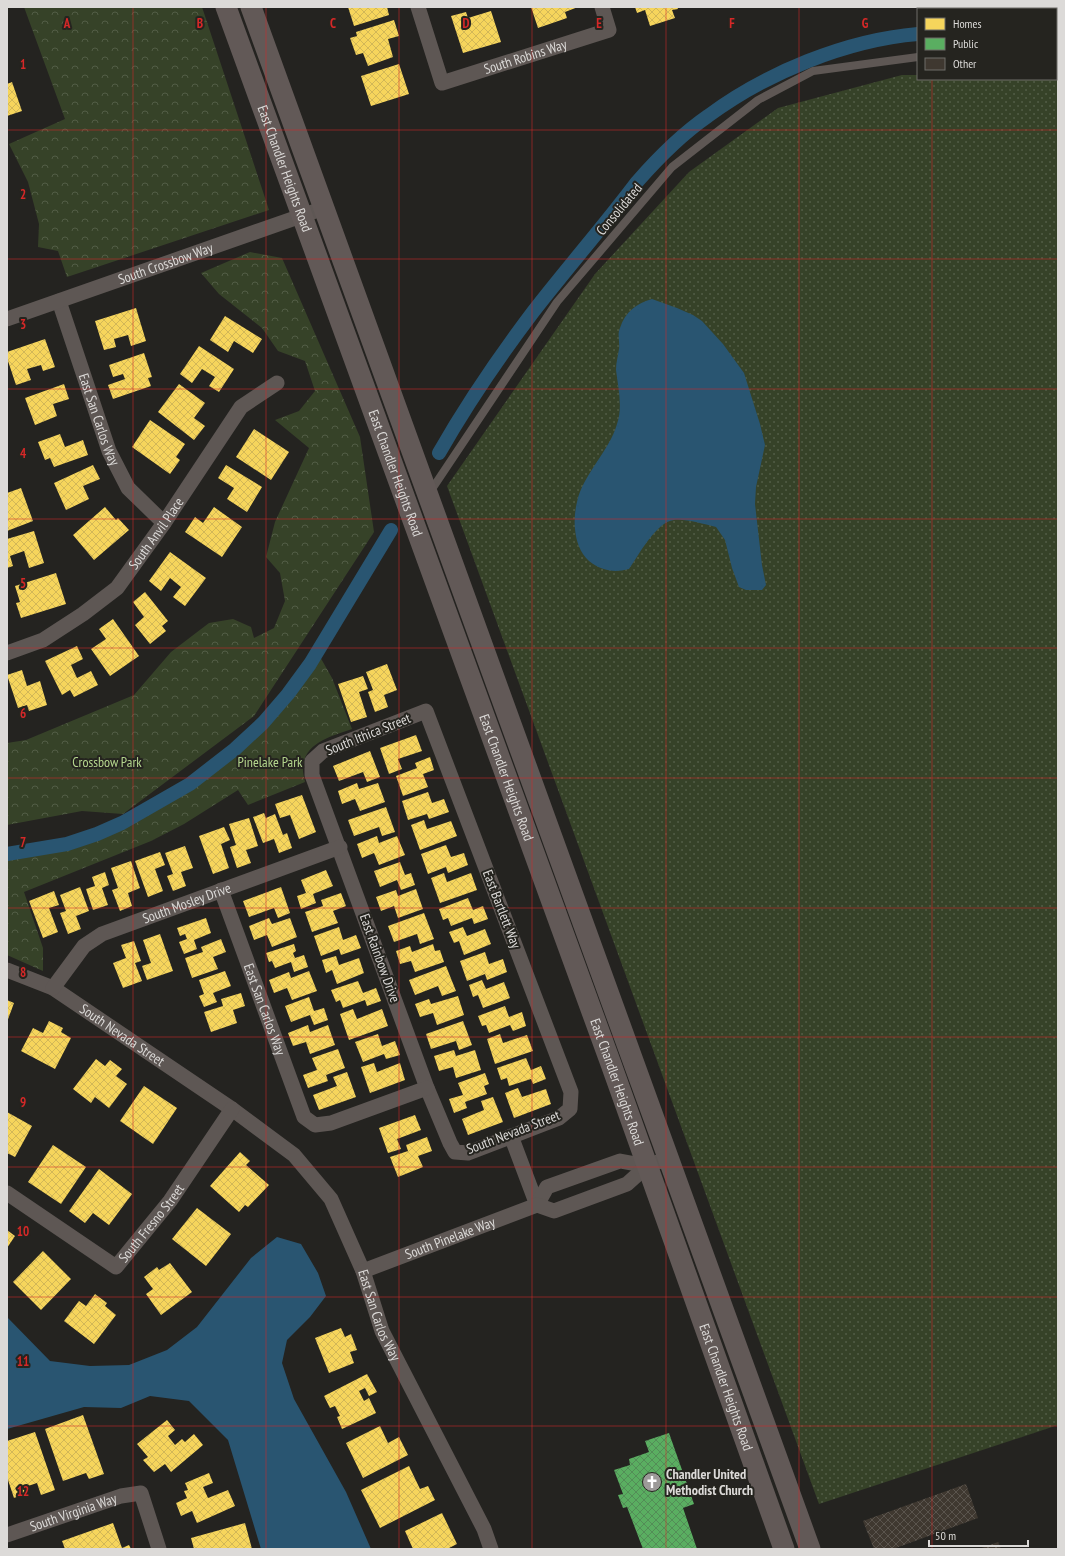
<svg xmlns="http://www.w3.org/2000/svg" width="1065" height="1556" font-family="'PT Sans Narrow',sans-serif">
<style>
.grass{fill:url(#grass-dots)}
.forest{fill:url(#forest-crowns)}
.water{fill:#295571}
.homes{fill:url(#homes-cross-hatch)}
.public{fill:url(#public-cross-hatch)}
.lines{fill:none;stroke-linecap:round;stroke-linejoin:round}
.canal{stroke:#295571;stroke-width:14}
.building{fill:url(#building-cross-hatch)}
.service{stroke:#5e5754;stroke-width:8}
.minor{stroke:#5e5754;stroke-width:15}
.secondary{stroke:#625957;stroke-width:21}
.grid{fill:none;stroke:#d62828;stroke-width:1;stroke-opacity:0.55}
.labels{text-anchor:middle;stroke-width:4;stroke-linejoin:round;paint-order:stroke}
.street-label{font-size:14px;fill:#dcdad8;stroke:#25241f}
.park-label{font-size:14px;fill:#b5d78e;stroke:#25241f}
.poi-label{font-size:14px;font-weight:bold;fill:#dcdad8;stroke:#25241f;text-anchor:start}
.grid-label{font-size:13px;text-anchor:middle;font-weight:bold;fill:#d62828;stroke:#25241f;stroke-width:4;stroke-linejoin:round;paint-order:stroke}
</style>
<defs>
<pattern id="grass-dots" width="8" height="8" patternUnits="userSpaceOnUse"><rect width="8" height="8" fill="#364228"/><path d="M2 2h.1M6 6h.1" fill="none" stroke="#525d46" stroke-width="1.8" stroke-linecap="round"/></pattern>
<pattern id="forest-crowns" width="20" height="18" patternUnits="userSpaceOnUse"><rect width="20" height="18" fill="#364228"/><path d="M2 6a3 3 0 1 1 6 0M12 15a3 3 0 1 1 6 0" fill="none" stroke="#525d46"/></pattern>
<pattern id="homes-cross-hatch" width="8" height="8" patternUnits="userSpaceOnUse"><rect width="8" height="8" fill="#f6d55c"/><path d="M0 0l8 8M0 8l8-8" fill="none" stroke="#d2b757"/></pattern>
<pattern id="public-cross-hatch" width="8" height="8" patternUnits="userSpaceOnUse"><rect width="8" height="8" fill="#5aae61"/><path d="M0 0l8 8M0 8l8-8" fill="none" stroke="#538d57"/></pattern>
<pattern id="building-cross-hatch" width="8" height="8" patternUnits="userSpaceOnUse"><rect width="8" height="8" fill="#3f3830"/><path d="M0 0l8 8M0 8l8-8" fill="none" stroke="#5a544d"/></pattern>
</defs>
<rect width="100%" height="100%" fill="#242320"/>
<!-- grass -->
<polygon class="grass" points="1056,74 1058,74 1058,1425 819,1504 447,486 595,274 689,172 778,108 902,75 918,75 918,79 1056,79"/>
<!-- forest -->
<g class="forest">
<polygon points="24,7 202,7 269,210 67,277 58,251 38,247 39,224 28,182 9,144 65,119"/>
<polygon points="250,252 282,258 360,437 374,532 254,716 123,814 82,811 7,825 7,743 26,740 134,695 171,652 209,623 233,619 251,627 254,638 274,628 285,601 280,573 266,557 275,522 309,448 275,420 299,411 315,391 305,361 278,351 262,328 219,294 201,273"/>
<path d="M319 655 332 678 352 729C333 736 308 741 303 764 302 769 304 777 305 782L248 805 238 790 184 824 151 841 24 892 43 948V971L7 955V857L66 848 104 835 141 818 208 775 256 733 299 686Z"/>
</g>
<!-- water -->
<g class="water">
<path d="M652 299 677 308 693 315 702 321 723 344 744 373 760 424 765 445 756 487 755 504 762 565 766 585 762 590H746L739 587 732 568 725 540 716 527C702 524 688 519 674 520 656 522 639 555 629 569 614 573 602 571 589 561 580 553 576 541 575 529 574 520 575 510 577 502 583 474 609 452 617 424 623 407 618 387 616 370 616 362 618 356 619 349 620 342 617 334 620 328 625 312 637 303 652 299Z"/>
<polygon points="277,1237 301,1244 318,1273 326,1296 310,1317 287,1340 282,1363 294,1399 346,1492 371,1549 261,1549 228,1440 189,1401 150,1396 121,1408 84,1407 7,1429 7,1317 50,1361 90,1366 129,1365 167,1350 197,1327 251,1258"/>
</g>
<!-- homes -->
<g class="homes">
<polygon points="348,7 387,7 389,15 354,26"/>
<polygon points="531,7 578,7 565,12 567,18 538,28"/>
<polygon points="635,7 677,7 678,9 672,10 675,18 650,26 645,10 637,13"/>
<polygon points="491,11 501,42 463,53 451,16 466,12 468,18"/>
<polygon points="394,20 399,36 388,39 393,57 368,66 363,53 356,55 350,38 357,36 356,32"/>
<polygon points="399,64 409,94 371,106 361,76"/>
<polygon points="12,82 22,111 7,116 7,84"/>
<polygon points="136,308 146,341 131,346 128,335 114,339 116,347 104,350 95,321"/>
<polygon points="225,316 262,339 253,353 234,341 228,352 210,340"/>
<polygon points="45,339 55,367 43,371 41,365 27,369 31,380 16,385 7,358 7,352"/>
<polygon points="199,346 234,369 219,392 209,386 215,377 202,369 192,383 180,374"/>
<polygon points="144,353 152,377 148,378 151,386 113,399 108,385 125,379 123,374 113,377 109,365"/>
<polygon points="64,384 69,399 53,404 57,416 35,425 25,398"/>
<polygon points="179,384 205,403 194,418 205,426 194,440 158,412"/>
<polygon points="150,420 185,444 176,457 180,460 170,474 132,447"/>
<polygon points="254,429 289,452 271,480 236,457"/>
<polygon points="60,434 65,447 83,440 88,455 54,467 50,458 45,460 38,442"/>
<polygon points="93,465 100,479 83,486 89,499 66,510 54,483"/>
<polygon points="226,465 262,487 247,512 227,499 234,488 218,478"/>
<polygon points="21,488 33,521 7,531 7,493"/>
<polygon points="105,507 116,520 118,518 129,530 94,560 73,535"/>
<polygon points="214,507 242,527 222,557 185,532 195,517 203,523"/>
<polygon points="34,531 44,563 29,568 24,551 10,556 13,566 7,568 7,539"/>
<polygon points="170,552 206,578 185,606 173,597 181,587 170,578 161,591 149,581"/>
<polygon points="56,573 66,604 21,618 16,603 20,602 15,586"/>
<polygon points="145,592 168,621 162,626 166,631 150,644 135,625 144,617 133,602"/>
<polygon points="113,619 139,656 110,676 91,649 106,639 99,629"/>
<polygon points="77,646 83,659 71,665 77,678 91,671 98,685 74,697 70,690 62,695 45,661"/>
<polygon points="387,664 397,690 384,695 388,707 375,712 368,692 373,690 366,672"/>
<polygon points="22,670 27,686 40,681 47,705 29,711 27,705 18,708 7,675"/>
<polygon points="363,676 368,689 359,692 367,717 351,722 338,684"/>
<polygon points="416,735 422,751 398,759 402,769 389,774 380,748"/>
<polygon points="370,751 380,777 367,782 363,772 339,781 333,766"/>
<polygon points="430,757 434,770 423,774 428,787 403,796 396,776 417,768 415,763"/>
<polygon points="357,783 359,789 378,783 385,802 360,811 355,799 342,804 338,791"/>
<polygon points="428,792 432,803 444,799 449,812 429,819 427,814 408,820 402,801"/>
<polygon points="302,795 316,832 299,839 290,815 280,818 275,804"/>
<polygon points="386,807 395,832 382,836 379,827 354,836 348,820"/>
<polygon points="264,813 266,818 275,814 283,835 287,833 292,848 279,853 274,839 263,843 253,817"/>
<polygon points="249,818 258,846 246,850 251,863 237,868 230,847 236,845 229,824"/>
<polygon points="424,820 427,829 451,821 457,836 420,850 411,825"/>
<polygon points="224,827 230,840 221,844 229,868 213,874 199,836"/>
<polygon points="377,836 379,843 397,836 405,855 379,865 374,853 362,858 357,844"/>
<polygon points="446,845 451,857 464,853 468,865 448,873 446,867 428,874 421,854"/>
<polygon points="185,846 193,868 181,872 186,886 173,891 167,876 173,874 165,853"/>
<polygon points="160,852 165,865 155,869 163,891 148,897 135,861"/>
<polygon points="131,861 140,888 128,893 132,906 120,911 112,890 118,888 111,868"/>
<polygon points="400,862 405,875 411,873 415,885 401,890 397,880 380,887 374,871"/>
<polygon points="326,870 333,886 313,894 316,903 301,909 297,896 306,893 301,880"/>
<polygon points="105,872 109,885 102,888 108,905 93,910 86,889 95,886 92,877"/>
<polygon points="444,873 447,882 471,873 477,890 440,903 431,878"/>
<polygon points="80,887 89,911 76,916 81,929 68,934 60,913 66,911 60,895"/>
<polygon points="281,887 290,913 278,918 274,908 249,917 243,901"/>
<polygon points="416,889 423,909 398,918 394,906 381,911 376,897 396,890 398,896"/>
<polygon points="54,891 59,905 49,908 58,932 43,938 29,901"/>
<polygon points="341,893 346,906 333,911 338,923 312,932 305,912 323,906 321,900"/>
<polygon points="468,898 473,910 483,906 488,919 474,924 472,918 451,926 448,918 443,920 439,909"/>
<polygon points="424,913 434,939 420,944 417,934 394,942 388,926"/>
<polygon points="206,918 211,933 194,940 197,949 184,954 179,942 187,939 185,934 180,936 177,928"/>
<polygon points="269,918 272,924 290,918 297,937 272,947 267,935 254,940 249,926"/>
<polygon points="339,927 343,940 356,935 361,948 341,955 339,949 321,956 314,936"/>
<polygon points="463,927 467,936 485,929 491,944 464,955 459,941 454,943 449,932"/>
<polygon points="160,934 173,971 147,980 142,966 151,963 143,940"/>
<polygon points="221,939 226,952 213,957 218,969 192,978 185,958 203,952 201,947"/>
<polygon points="134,941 141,961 135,963 142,981 123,988 113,963 126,958 121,945"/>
<polygon points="294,944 296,951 293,953 295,958 304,955 308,967 294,972 291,962 275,968 272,961 269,962 266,953"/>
<polygon points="433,944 435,951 440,950 444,962 415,972 411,961 400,964 396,951 410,946 412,952"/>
<polygon points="485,952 489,964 503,959 507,972 487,980 485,974 467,981 460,961"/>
<polygon points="336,956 339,965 359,958 364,973 337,984 332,970 326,973 322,960"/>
<polygon points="446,966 456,991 442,996 438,986 415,995 409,980"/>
<polygon points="225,971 231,986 213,993 217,1002 204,1007 199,996 204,994 199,980"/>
<polygon points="309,971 317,991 292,1000 287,988 274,993 269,980 289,972 291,978"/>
<polygon points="482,980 486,989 504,982 510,998 483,1008 478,995 473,997 469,985"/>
<polygon points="358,981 363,993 376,988 381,1001 367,1006 365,1000 343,1008 340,1000 336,1002 331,990"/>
<polygon points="241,993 245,1006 233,1010 237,1023 211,1032 204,1012 223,1006 221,999"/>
<polygon points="458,996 464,1015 437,1025 433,1013 420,1017 415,1004 429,999 431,1004"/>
<polygon points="309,997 314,1011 324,1008 328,1020 314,1025 310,1015 291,1022 285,1006"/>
<polygon points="7,1000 14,1003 7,1022"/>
<polygon points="505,1006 509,1017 522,1012 526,1026 513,1031 510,1025 489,1033 486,1025 482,1026 478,1016"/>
<polygon points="353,1009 357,1019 382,1009 388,1026 349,1040 340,1014"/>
<polygon points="49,1021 63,1028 61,1032 71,1038 55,1069 21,1051 33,1028 43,1033"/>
<polygon points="463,1021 472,1045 459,1050 456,1041 431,1049 426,1034"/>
<polygon points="308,1025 310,1032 328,1025 335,1045 310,1054 306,1042 293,1046 288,1033"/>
<polygon points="378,1034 382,1046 395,1041 400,1055 386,1059 384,1054 363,1062 355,1042"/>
<polygon points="500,1034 503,1043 527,1035 533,1051 495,1064 487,1039"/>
<polygon points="338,1049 345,1068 326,1075 328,1081 308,1088 303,1075 317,1070 312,1058"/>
<polygon points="454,1050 456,1056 475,1050 481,1070 456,1078 453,1067 439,1071 434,1056"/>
<polygon points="526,1058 531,1070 541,1066 546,1079 533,1084 531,1079 509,1086 507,1078 501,1080 497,1068"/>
<polygon points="96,1059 105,1066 110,1060 122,1069 116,1076 127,1084 109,1108 95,1097 91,1103 73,1089"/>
<polygon points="374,1063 377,1072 400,1063 405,1080 370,1093 361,1067"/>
<polygon points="347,1072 356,1097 319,1110 313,1095 337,1086 333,1077"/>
<polygon points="485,1073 489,1084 484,1086 487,1094 465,1102 467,1108 454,1113 449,1099 463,1095 458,1083"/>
<polygon points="144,1086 177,1108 153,1144 120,1121"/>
<polygon points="518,1088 522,1097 546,1089 551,1104 514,1118 505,1093"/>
<polygon points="493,1097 503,1122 468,1135 462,1119 484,1110 481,1101"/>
<polygon points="7,1112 32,1126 15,1157 7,1153"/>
<polygon points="415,1115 421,1130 397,1139 401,1149 388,1153 379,1128"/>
<polygon points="427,1137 432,1151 418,1156 423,1167 398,1177 390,1157 408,1151 406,1145"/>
<polygon points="53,1145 86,1167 61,1204 28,1182"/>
<polygon points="240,1152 250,1161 246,1165 269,1185 248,1207 245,1205 239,1212 210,1186"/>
<polygon points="99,1169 132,1194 109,1225 93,1213 85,1223 69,1211"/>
<polygon points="197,1208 231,1234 206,1266 172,1239"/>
<polygon points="7,1230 15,1236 7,1248"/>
<polygon points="43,1251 71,1279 41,1310 13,1282"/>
<polygon points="170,1263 192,1292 161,1315 146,1294 153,1289 144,1277 157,1267 159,1270"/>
<polygon points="95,1294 107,1303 105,1306 116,1315 94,1344 64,1321 79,1301 86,1306"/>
<polygon points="341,1328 345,1337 351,1334 357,1350 350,1352 354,1363 329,1373 315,1338"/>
<polygon points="367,1374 377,1392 369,1396 365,1388 359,1391 364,1401 369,1398 376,1413 342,1429 337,1417 340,1416 335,1406 330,1408 324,1396"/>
<polygon points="83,1415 104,1474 89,1479 86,1473 63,1481 45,1429"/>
<polygon points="167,1420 175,1430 168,1436 175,1445 182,1439 185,1442 194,1434 203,1445 171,1472 165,1464 154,1472 143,1460 148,1457 137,1444"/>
<polygon points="380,1426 388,1443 399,1437 408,1455 363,1478 346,1443"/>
<polygon points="35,1432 55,1490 41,1495 37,1483 25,1487 27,1493 14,1498 7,1477 7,1441"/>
<polygon points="409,1466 420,1489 428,1486 435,1500 380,1528 361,1490"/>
<polygon points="209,1473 213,1483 203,1487 208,1498 228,1490 235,1506 197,1523 192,1511 181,1516 176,1503 187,1498 184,1491 188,1490 185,1483"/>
<polygon points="442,1513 457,1544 447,1549 413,1549 405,1531"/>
<polygon points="113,1523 122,1548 129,1545 131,1549 65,1549 62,1541"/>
<polygon points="245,1523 252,1549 194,1549 191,1538"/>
</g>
<!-- public -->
<polygon class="public" points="669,1433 694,1504 683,1508 697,1549 643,1549 627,1507 623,1508 618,1495 623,1494 614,1470 630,1465 629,1459 649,1452 645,1441"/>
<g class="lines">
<!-- canal -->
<g class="canal">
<polyline points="1056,39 1058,39"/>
<path d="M439 453C467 404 499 357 533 312 567 268 604 226 637 182 658 158 682 134 708 116 766 73 846 40 918 34"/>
<polyline points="7,854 67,844 97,834 122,823 190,784 235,749 263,723 288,694 310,664 391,530"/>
</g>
</g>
<!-- building -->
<g class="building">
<polygon points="966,1484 978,1518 893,1549 874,1549 863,1521"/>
<polygon points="998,1542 1001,1549 979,1549"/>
</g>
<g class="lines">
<!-- service -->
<g class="service">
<polyline points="1056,49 1058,49"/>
<polyline points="430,492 557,302 672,167 758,100 813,71 918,57"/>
</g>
<!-- minor -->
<g class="minor">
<path id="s1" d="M418 7 442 83 609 30 602 7"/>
<path id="s2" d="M59 301 109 451 128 488 164 523"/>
<path id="s3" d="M7 319 324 208"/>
<path id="s4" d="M7 653 43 640 83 614 117 588 164 523 241 407 277 383"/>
<polygon points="426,711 571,1092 570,1109 559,1118 468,1153 455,1152 450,1143 427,1088 312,775 312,761 323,751"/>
<path id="s5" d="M221 890 304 1117 315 1125 331 1123 427 1088"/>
<path id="s6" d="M7 970 53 988 232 1109 294 1155 331 1199 363 1271 382 1331 484 1529 491 1549"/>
<path id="s7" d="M53 988 84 946 102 934 340 847"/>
<polyline points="511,1136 537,1205"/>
<path id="s8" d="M7 1193 116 1267 170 1201 232 1109"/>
<polyline points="537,1205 547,1187 620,1161 647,1166"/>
<path id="s9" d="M363 1271 537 1205 554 1211 627 1184 647 1166 669 1158"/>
<path id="s10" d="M7 1535 121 1496 141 1493 159 1549"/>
</g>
<!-- secondary -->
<g class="secondary">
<path id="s11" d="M226 7 611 1064 784 1549"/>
<polyline points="251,7 810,1549"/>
</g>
</g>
<!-- grid -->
<path class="grid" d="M133 7V1549M266 7V1549M399 7V1549M532 7V1549M666 7V1549M799 7V1549M932 7V9M932 79V1549M7 130H1058M7 259H1058M7 389H1058M7 519H1058M7 648H1058M7 778H1058M7 908H1058M7 1037H1058M7 1167H1058M7 1297H1058M7 1426H1058"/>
<!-- icons -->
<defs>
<symbol id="church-disc" viewBox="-11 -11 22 22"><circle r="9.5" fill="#9c9a98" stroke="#25241f"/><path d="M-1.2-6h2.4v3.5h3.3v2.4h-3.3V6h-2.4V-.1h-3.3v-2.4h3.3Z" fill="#fff"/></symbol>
</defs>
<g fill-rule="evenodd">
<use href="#church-disc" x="641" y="1471" width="22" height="22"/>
</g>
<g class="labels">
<!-- street labels -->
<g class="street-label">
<text dy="5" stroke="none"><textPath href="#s1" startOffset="167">South Robins Way</textPath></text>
<text dy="5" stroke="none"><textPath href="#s11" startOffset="172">East Chandler Heights Road</textPath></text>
<text transform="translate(619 209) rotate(-50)" y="5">Consolidated</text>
<text dy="5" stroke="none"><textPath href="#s3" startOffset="168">South Crossbow Way</textPath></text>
<text dy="5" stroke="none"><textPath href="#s2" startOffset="125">East San Carlos Way</textPath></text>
<text dy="5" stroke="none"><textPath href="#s11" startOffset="496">East Chandler Heights Road</textPath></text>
<text dy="5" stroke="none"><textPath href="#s4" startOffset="196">South Anvil Place</textPath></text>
<text transform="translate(368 734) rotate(-22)" y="5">South Ithica Street</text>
<text dy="5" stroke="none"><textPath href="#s11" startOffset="820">East Chandler Heights Road</textPath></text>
<text dy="5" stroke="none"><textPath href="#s7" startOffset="164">South Mosley Drive</textPath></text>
<text transform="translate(502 909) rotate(69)" y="5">East Bartlett Way</text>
<text transform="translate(380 958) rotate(70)" y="5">East Rainbow Drive</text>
<text dy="5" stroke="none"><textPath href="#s5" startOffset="127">East San Carlos Way</textPath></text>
<text dy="5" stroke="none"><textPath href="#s6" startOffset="133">South Nevada Street</textPath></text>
<text dy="5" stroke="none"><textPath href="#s11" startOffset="1144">East Chandler Heights Road</textPath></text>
<text transform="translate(513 1132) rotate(-21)" y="5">South Nevada Street</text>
<text dy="5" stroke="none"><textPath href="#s8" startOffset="188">South Fresno Street</textPath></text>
<text dy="5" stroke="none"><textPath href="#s9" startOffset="93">South Pinelake Way</textPath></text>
<text dy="5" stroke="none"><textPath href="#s6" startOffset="526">East San Carlos Way</textPath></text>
<text dy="5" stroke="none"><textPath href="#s11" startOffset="1468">East Chandler Heights Road</textPath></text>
<text dy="5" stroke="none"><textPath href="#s10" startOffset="70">South Virginia Way</textPath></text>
</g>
<!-- park labels -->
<g class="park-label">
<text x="107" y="767">Crossbow Park</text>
<text x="270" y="767">Pinelake Park</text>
</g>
<!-- poi labels -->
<g class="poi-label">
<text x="666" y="1479">Chandler United<tspan x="666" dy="16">Methodist Church</tspan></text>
</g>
</g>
<g class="grid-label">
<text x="67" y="28">A</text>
<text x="200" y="28">B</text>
<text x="333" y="28">C</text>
<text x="466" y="28">D</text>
<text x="599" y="28">E</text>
<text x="732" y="28">F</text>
<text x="865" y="28">G</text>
<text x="23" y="69">1</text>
<text x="23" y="199">2</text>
<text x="23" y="329">3</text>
<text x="23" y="458">4</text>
<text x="23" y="588">5</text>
<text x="23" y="718">6</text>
<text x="23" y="847">7</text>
<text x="23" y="977">8</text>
<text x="23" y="1107">9</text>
<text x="23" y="1236">10</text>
<text x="23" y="1366">11</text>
<text x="23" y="1496">12</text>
</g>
<!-- border -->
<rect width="1065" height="1556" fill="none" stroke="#dcdad8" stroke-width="16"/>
<!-- legend -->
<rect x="917" y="8" width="140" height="72" fill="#25241f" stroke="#6e6d69"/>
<rect x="925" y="18" width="20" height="12" fill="#f6d55c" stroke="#6e6d69"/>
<text x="953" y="28" font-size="12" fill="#dcdad8">Homes</text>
<rect x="925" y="38" width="20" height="12" fill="#5aae61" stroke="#6e6d69"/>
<text x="953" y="48" font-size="12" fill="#dcdad8">Public</text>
<rect x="925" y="58" width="20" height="12" fill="#3f3830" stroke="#6e6d69"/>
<text x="953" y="68" font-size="12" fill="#dcdad8">Other</text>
<!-- scale -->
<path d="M929 1540v6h99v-6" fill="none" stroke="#dcdad8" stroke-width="2"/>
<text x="935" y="1540" font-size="12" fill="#dcdad8" stroke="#25241f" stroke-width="3" paint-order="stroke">50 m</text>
</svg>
